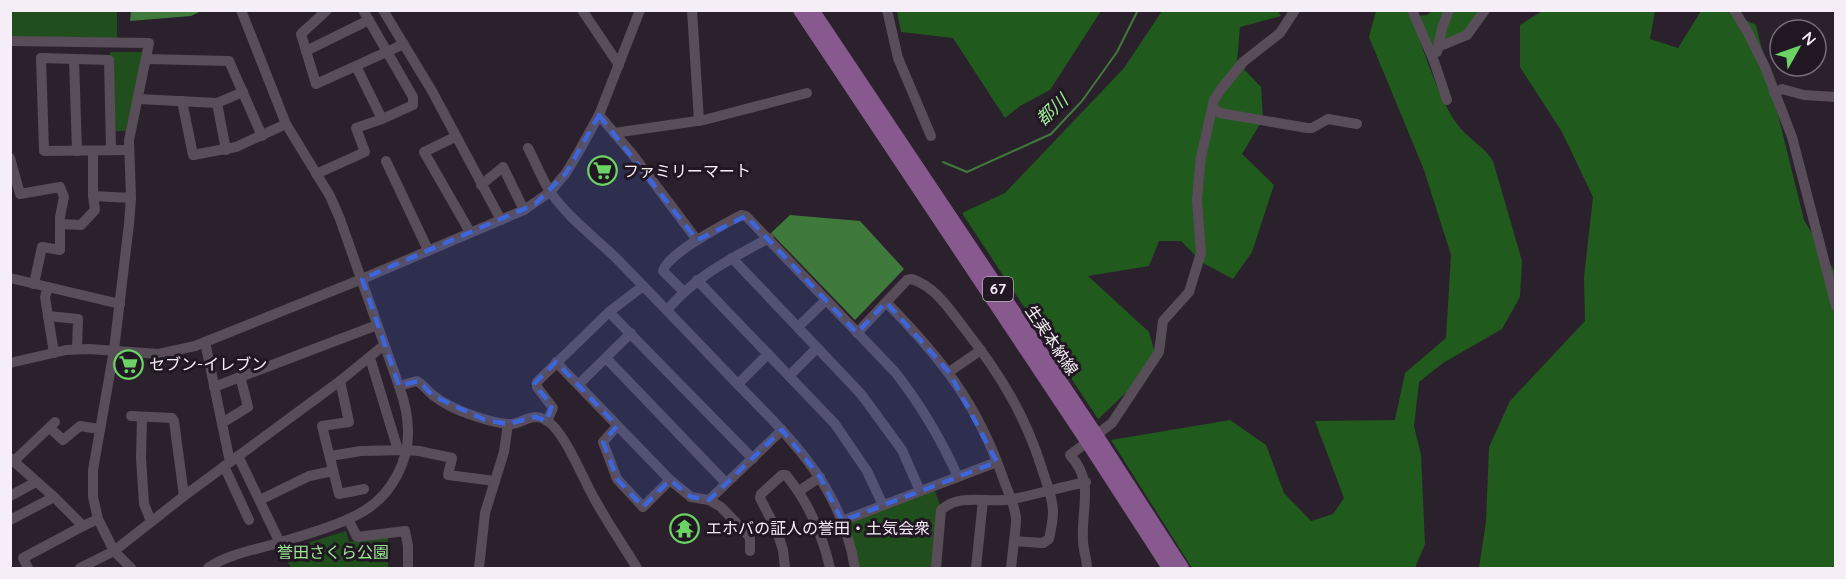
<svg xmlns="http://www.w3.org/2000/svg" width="1846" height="579" font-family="Quicksand,'Noto Sans JP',sans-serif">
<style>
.green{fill:#204e1d}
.forest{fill:#205a1d}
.water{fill:#40793c}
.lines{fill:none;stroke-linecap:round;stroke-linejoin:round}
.stream{stroke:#40793c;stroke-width:2}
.minor{stroke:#594d5a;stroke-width:10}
.major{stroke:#88598f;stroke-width:14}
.marked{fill:#3d66dc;fill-opacity:0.2;stroke:#3d66dc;stroke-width:4.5;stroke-dasharray:12 8;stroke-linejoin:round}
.labels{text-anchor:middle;stroke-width:6;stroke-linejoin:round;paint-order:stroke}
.shield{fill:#211722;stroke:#b5aeb6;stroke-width:1.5}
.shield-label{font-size:15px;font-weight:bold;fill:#f5eef6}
.poi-label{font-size:16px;fill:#f5eef6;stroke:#211722;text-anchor:start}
.street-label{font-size:16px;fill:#f5eef6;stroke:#211722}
.park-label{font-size:16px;fill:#9bea94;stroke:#211722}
.water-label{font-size:18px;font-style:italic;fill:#9cec96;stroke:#211722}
</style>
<rect width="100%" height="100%" fill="#2b212c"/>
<!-- green -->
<g class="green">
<rect x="11" y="11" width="106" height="28"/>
<polygon points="110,52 143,52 126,131 112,131"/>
<polygon points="935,491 940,505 934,568 860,568 848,525 851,521"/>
<polygon points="346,531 349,542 388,536 388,568 291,568 282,551"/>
</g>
<!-- forest -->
<g class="forest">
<polygon points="897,11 897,10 1101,11 1050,90 1020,106 1005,118 953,38 901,32"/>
<polygon points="1162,11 1278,11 1281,16 1240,27 1237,62 1261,87 1263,119 1242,154 1274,185 1252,252 1233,279 1203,263 1181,241 1159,241 1149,266 1088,276 1149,332 1158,363 1098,419 962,213 1005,193 1124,68"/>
<path d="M1376 11H1409C1422 44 1437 96 1457 124 1467 138 1484 146 1493 161L1522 261 1520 297 1502 329 1443 363 1419 382 1414 426 1421 455 1425 544 1415 568H1192L1111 440 1230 420 1266 445 1284 493 1311 521 1333 514 1344 498 1315 421 1395 420 1405 373 1446 338 1451 255 1424 170 1369 37Z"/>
<polygon points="1432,11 1482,11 1464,35 1434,54 1417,16 1427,15"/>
<polygon points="1542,11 1655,11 1650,39 1678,48 1701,11 1727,11 1756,25 1804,220 1835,272 1835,568 1479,568 1486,522 1489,447 1510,401 1585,321 1584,277 1593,197 1562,132 1520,67 1520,25"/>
</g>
<!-- water -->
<g class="water">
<polygon points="131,11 131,10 201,11 191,16 130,21"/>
<polygon points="790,215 860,221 904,269 855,320 771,233"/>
</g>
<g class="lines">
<!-- stream -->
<polyline class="stream" points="943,162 967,172 1051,134 1082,101 1117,52 1138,10"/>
<!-- minor -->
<g class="minor">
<polyline points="327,10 301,34 316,84 404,44"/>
<polyline points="383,10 432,91 501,220"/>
<polyline points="582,10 619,65"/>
<polyline points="692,10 699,121"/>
<polyline points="887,10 898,58 931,136"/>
<polyline points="1412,10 1434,61 1447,100"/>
<polyline points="1734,10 1747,31 1765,67 1792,137 1836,306"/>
<polyline points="10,41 149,43 129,140 131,198 129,224 114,350 93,470 93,497 98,519 114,551 131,568"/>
<polyline points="1438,47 1467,35 1485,10"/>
<polyline points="306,51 369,20"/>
<polyline points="1437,52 1442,28 1449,10"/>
<polyline points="74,59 77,151"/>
<polyline points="146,59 229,61 262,136"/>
<polyline points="356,66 382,119 413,105 413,97 363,10"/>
<polyline points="1774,93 1782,89 1804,95 1836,97"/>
<polyline points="139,99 217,103 243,92"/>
<polyline points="182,101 193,155 236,147 286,124"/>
<polyline points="217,103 226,150"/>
<polyline points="1212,107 1220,113 1307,128 1312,128 1328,119 1357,124"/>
<polyline points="599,115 633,155 697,240"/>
<polyline points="614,133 704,120 807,93"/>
<polyline points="455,137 424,152 470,232"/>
<path d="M528 148C536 163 542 180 551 193 568 217 594 237 615 257 652 295 689 333 725 371 784 433 840 479 855 568"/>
<polyline points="111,150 109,60 41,58 44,151 129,150"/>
<polyline points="93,151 93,196 131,198"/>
<polyline points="10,158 20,194 60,187 64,197 60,217 60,250 42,247 34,284"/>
<polyline points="386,161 428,250"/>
<polyline points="316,174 365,152 356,128 382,119"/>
<polyline points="481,185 503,167 524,210"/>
<polyline points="60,224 81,225 95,210 93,196"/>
<polyline points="732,258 861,394 902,450 920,491"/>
<polyline points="10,278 120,304"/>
<polyline points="697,280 835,424 867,471 883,505"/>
<polyline points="48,287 45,297 54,353"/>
<path d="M683 291 663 271C668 253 723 225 741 215L746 216 895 372C921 405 941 439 958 477"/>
<path d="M667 310C697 275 729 260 769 238"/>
<polyline points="609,312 753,459"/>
<polyline points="48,316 78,319 77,349"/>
<polyline points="798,327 826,300"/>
<path d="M857 333 907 280 912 279C937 288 948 308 964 328 1000 374 1026 416 1043 472 1047 484 1053 499 1053 512 1053 521 1051 530 1049 539L1043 543 1014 541C1015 534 1016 525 1016 518 1015 505 1007 490 1003 478 977 403 941 358 886 302"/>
<polyline points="205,342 230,462"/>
<polyline points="370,358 398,450"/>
<polyline points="606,358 726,483"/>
<polyline points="556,362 670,480 691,497 709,500 721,507 748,535 750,539 750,551"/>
<polyline points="10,363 66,350 89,349 159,354 195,346 362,279 524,210 550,192 566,173 578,153 599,115 640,10"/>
<polyline points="949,372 981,350"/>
<polyline points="789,376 817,348"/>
<polyline points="340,381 349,422 322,426 339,494 364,489"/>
<polyline points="579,384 631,333"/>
<polyline points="738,384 768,354"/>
<path d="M399 386 417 381C424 385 428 392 434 396 452 410 485 421 507 424 521 426 530 411 546 420 564 430 583 479 594 498 607 522 623 545 637 568"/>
<polyline points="214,387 377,325"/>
<polyline points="131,416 172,418 174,421 184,496"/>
<polyline points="142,417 141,458 144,504 151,521"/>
<polyline points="547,421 553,408 537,387 537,382 609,312 643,286"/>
<polyline points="222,423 248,407 240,376"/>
<polyline points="617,426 603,442 617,479 643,507 670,480"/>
<polyline points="50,428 63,440 80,426 99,429"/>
<polyline points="238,456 280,543"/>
<polyline points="330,456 361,451 406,450 419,451 452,458 448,475 495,481"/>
<polyline points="10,458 54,497 83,526 98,519"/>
<polyline points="14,461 55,422"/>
<polyline points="224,466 249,520"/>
<polyline points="799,491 820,477"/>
<polyline points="10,496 36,482"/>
<polyline points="260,500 309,476 333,471"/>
<polyline points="709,500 782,430"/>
<polyline points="348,519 357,537 405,531 408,546 408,568"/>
<polyline points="10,520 54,497"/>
<polyline points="842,521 997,462"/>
<polyline points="28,568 23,558 83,526"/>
<polyline points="80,568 114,551 184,496 340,381 384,345"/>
<path d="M208 568C230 553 256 550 281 542 308 534 344 524 367 509 392 493 409 460 408 431 408 415 404 400 399 386L340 219 330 196 286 124 241 10"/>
<polyline points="479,568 485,513 504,452 508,424"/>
<path d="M785 568 783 550 777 531 760 498 761 494 782 475H786C809 503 822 533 830 568"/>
<path d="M936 568 941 510C960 492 990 504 1013 499 1037 494 1062 487 1086 482"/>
<polyline points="976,568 983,500"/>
<polyline points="1011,568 1014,541"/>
<path d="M1087 568C1087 559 1083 550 1083 540 1081 507 1095 482 1070 455L1112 423 1159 352 1163 321 1189 292 1201 253 1197 200 1199 176 1201 157 1214 100 1222 88 1243 62 1280 33 1295 10"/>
</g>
<!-- major -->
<g class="major">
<polyline points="800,10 1087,441 1169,568"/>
<polyline points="812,10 1096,435 1182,568"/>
</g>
</g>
<!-- marked area -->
<path class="marked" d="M599 115 697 240 746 216 857 333 886 302 949 372 997 462 842 521 820 477 782 430 709 500 691 497 670 480 643 507 617 479 603 442 617 426 556 362 534 384 552 405 547 421 535 417 508 424 485 420 433 396 419 381 399 386 362 279 535 204 566 173Z"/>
<!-- icons -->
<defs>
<symbol id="supermarket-ring" viewBox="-11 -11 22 22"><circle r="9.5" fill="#211722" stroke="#6ad363" stroke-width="1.5"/><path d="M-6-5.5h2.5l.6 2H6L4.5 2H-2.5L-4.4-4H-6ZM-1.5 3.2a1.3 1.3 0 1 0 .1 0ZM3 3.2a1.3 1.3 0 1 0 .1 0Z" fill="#6ad363"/></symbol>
<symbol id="temple-ring" viewBox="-11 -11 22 22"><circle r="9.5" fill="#211722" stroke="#6ad363" stroke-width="1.5"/><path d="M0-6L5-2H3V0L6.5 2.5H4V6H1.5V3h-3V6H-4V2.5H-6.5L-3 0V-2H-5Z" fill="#6ad363"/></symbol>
</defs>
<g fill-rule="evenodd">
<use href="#supermarket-ring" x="586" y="154" width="33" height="33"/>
<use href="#supermarket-ring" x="112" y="348" width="33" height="33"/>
<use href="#temple-ring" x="668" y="512" width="33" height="33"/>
</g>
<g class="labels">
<!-- shield labels -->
<rect class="shield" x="983" y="277" width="30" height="24" rx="4.5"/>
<g class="shield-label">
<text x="998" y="294">67</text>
</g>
<!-- poi labels -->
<g class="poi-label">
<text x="623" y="177">ファミリーマート</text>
<text x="149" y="370">セブン-イレブン</text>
<text x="706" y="534">エホバの証人の誉田・土気会衆</text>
</g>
<!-- street labels -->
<g class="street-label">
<text transform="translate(1052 340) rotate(56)" y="6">生実本納線</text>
</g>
<!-- park labels -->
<g class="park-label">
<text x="333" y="558">誉田さくら公園</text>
</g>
<!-- water labels -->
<g class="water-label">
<text transform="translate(1052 110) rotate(-43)" y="6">都川</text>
</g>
</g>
<!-- border -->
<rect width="1846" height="579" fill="none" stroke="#f5eef6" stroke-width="24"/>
<!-- north arrow -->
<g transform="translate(1798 48) rotate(50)"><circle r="28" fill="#211722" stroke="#766d77" stroke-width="1.5"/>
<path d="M0-4.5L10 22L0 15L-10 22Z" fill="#6ad363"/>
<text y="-9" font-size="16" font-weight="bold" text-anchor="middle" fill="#f5eef6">N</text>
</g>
</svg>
